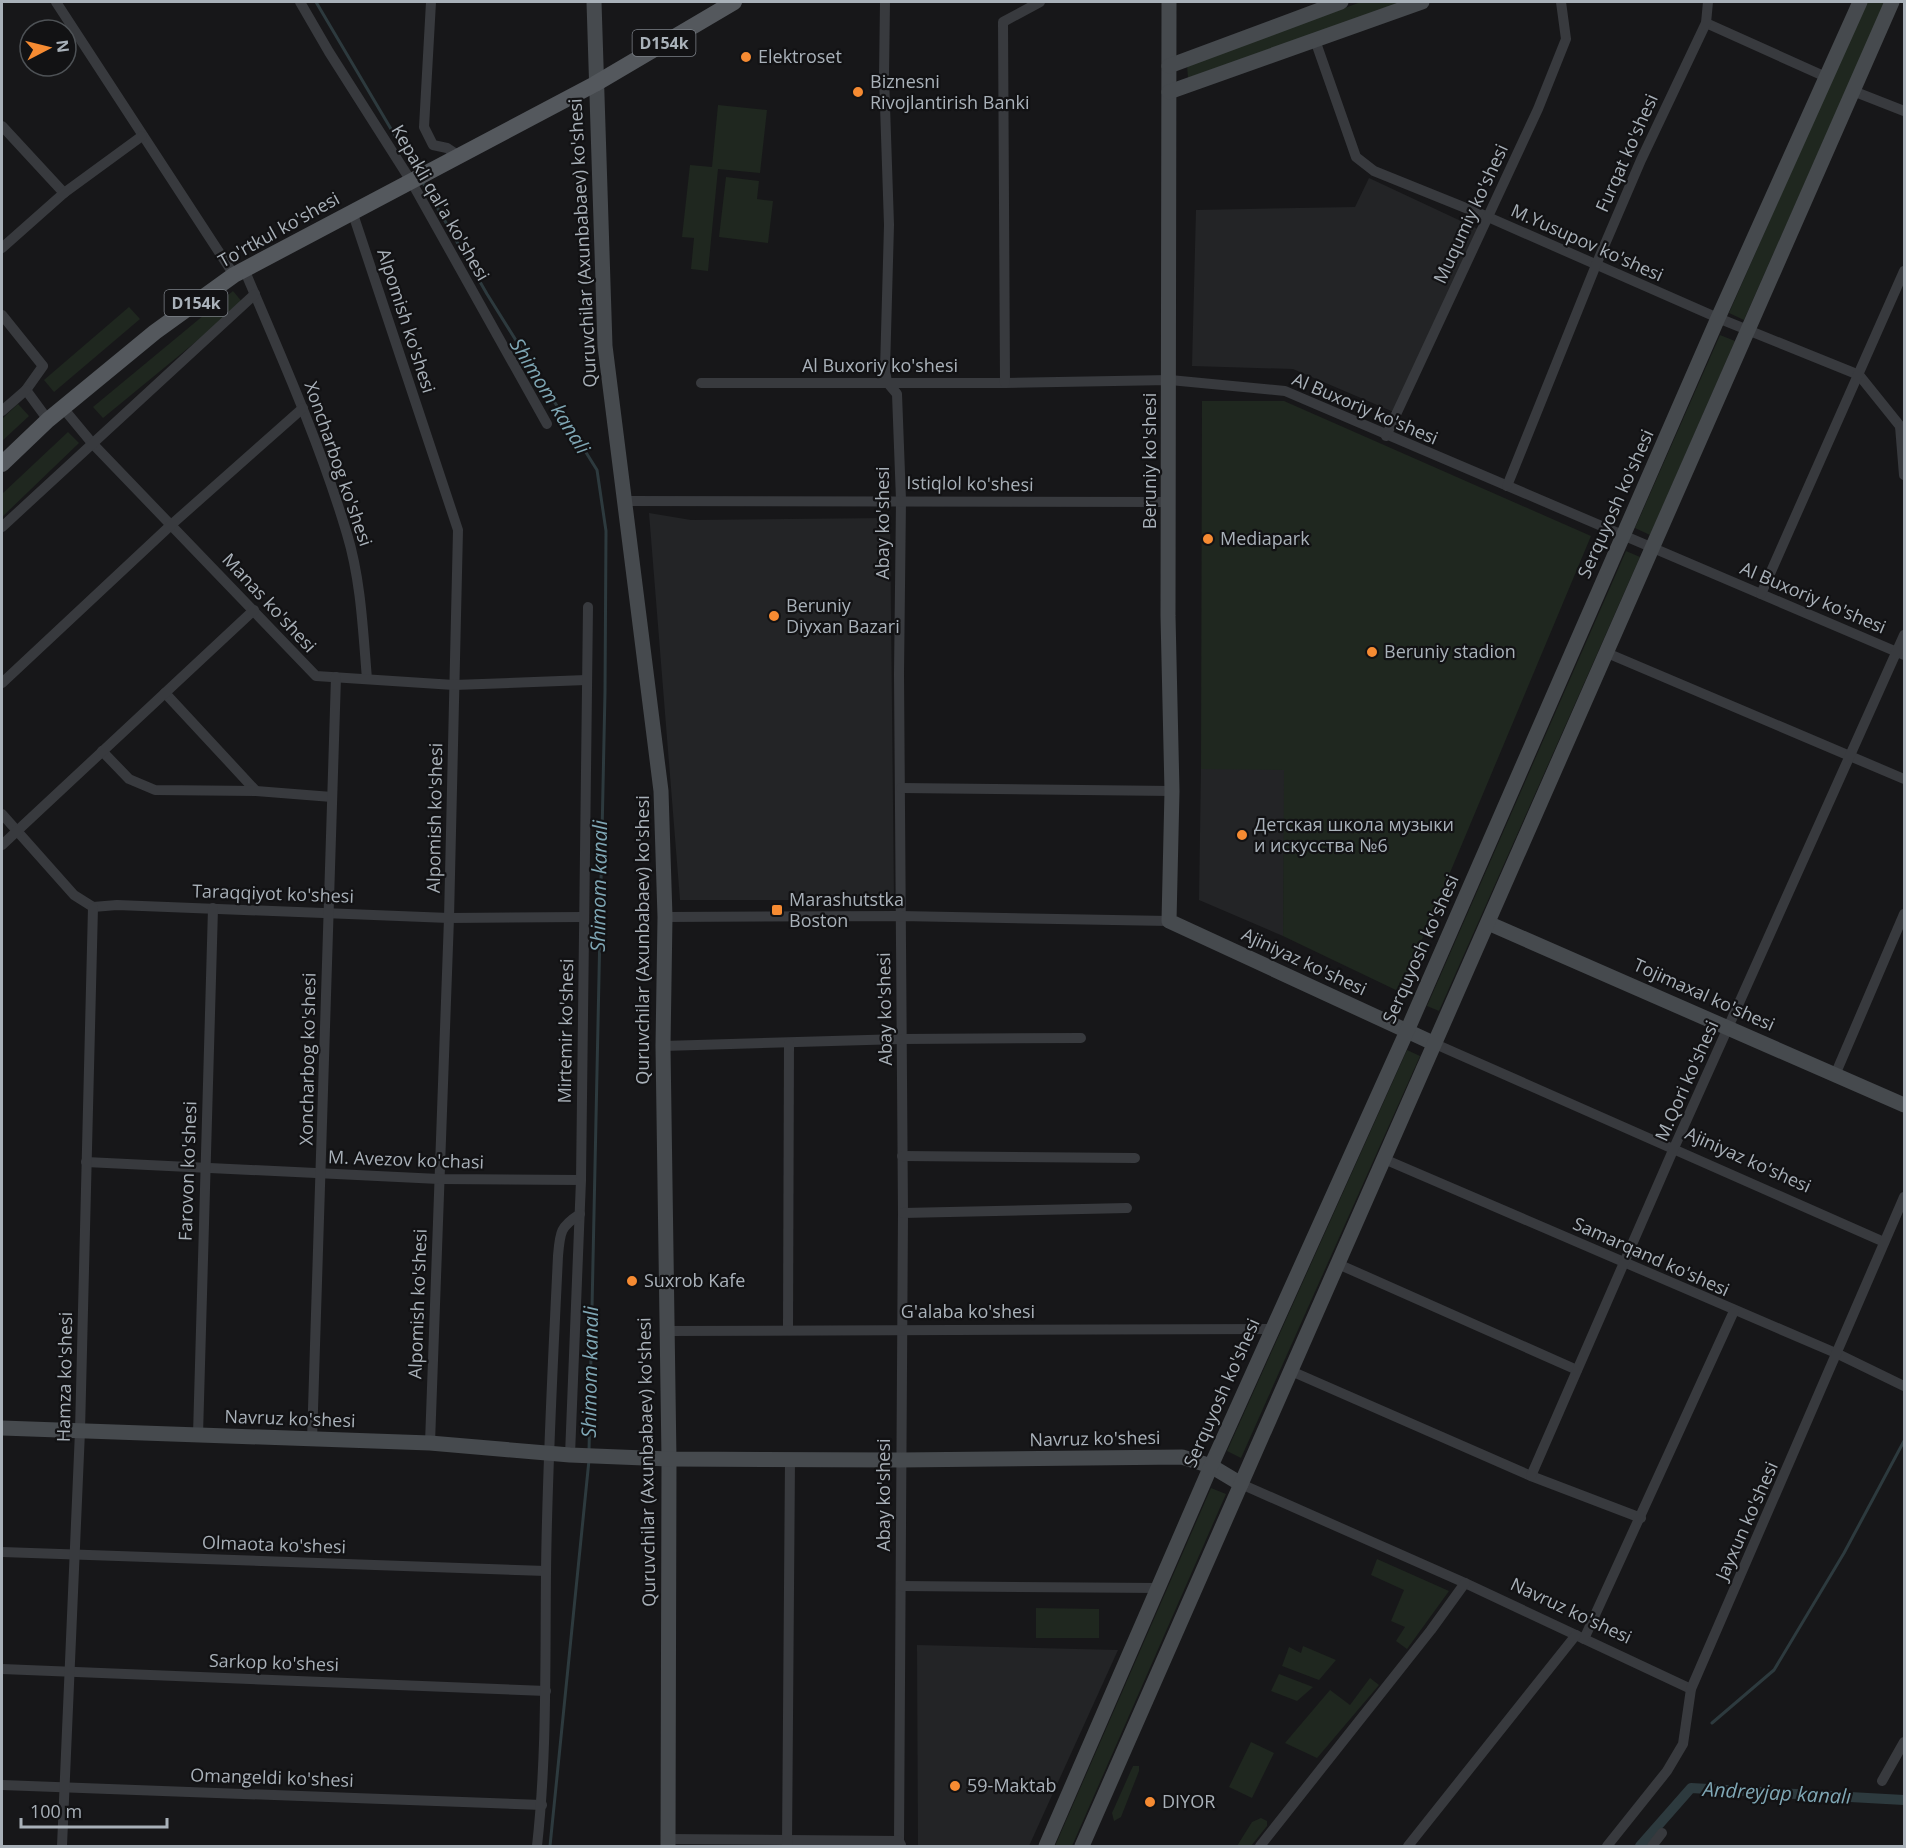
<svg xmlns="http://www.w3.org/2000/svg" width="1906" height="1848" font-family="'Open Sans',sans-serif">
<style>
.built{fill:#232426}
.green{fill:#1f271f}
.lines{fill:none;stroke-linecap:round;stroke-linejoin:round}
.stream{stroke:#2d3a3e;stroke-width:3}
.canal{stroke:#2d3a3e;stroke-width:10}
.street{stroke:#383a3e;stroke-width:10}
.secondary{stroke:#464a4e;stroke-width:15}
.primary{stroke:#54585d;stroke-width:16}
.poi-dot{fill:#f68b32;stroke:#121214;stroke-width:2}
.labels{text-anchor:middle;stroke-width:4.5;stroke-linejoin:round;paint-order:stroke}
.shield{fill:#121214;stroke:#7c8188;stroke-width:1.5}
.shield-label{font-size:16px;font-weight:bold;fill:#a9b1b9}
.poi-label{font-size:18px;fill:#a9b1b9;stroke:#121214;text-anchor:start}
.street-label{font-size:18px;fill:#a9b1b9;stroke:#121214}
.water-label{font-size:20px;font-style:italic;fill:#7fa7b5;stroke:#121214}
</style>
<rect width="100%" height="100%" fill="#171719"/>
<!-- built -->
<g class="built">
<polygon points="1369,178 1478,229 1396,413 1293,369 1192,366 1196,210 1355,207"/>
<polygon points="649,513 691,520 890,518 894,900 680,900"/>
<polygon points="1201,769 1285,769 1283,936 1199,900"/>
<polygon points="917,1645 1118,1650 1029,1846 918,1846"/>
</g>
<!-- green -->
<g class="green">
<polygon points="1361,2 1403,2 1188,78 1187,65"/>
<polygon points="1866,2 1885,2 1744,320 1729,313"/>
<polygon points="718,105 767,110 760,173 718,169 708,271 691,269 694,238 682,237 690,165 712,167"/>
<polygon points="726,177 759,181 757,199 773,201 768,243 719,237"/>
<polygon points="233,291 243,303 103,418 93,407"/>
<polygon points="129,307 140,319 54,392 44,380"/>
<polygon points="1720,335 1735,341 1650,535 1635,528"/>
<polygon points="1202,401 1284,401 1591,536 1400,992 1283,936 1284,770 1201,769"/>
<polygon points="18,404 29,416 2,441 2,419"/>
<polygon points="68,432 79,443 2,517 2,494"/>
<polygon points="1626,551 1640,557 1439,1011 1427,1006"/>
<polygon points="1407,1050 1420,1056 1241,1458 1227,1451"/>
<polygon points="1211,1488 1226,1494 1072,1846 1055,1846"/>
<polygon points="1377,1559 1449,1591 1407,1649 1396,1641 1405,1627 1391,1621 1404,1590 1371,1575"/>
<polygon points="1036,1608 1099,1609 1099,1638 1036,1638"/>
<polygon points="1303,1646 1336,1660 1319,1680 1282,1666 1289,1647 1301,1653"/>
<polygon points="1279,1674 1313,1687 1297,1701 1271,1691"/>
<polygon points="1370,1678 1379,1685 1317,1758 1285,1743 1330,1690 1350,1705"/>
<polygon points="1251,1742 1274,1753 1252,1798 1229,1787"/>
<polygon points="1133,1766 1139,1766 1139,1771 1121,1817 1114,1821 1112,1813"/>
<polygon points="1261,1818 1267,1821 1267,1826 1251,1846 1237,1846 1252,1822"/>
</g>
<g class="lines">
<!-- stream -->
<g class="stream">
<polyline points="316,2 417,173"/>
<polyline points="422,181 487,294 597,470 606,531 605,692 589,1451"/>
<polyline points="1712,1723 1774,1670 1844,1553 1904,1441"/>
<polyline points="550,1846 589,1460"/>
</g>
<!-- canal -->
<polyline class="canal" points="1640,1846 1691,1788 1904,1800"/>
<!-- street -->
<g class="street">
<polyline points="56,2 234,275"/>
<polyline points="300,2 329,52 411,181 547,424"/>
<polyline points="431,2 424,127 433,145 447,148 459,156"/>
<polyline points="885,2 884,76 889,225 885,370 887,382 897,394 901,500 899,674 903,1213 899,1841"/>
<polyline points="1706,23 1826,77"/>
<polyline points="1315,40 1356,157 1374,171 1488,217 1718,318 1859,375 1900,426"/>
<polyline points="1853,91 1904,111"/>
<polyline points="2,126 64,193"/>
<polyline points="352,211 458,530 449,918 430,1443"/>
<polyline points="2,248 64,193 142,136"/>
<path d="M244 269C281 356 320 443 347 534 361 580 363 631 367 679"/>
<polyline points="2,315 43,366 26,390 48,420"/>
<polyline points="701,383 1005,383 1170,380 1285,391 1904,655"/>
<polyline points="1005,383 1003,22 1040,2"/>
<polyline points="63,408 92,443 316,676 454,685 586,680"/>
<polyline points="2,411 26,390"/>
<polyline points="1900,426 1904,475"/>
<polyline points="1386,436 1538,109 1566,39 1561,2"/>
<polyline points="1507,486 1596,265 1641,160 1706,23 1708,2"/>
<polyline points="625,501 1170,502"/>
<polyline points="2,527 255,294"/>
<polyline points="1761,594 1904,271"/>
<polyline points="1607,653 1904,779"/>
<polyline points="2,683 171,525 303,408"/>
<polyline points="165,693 256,791"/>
<polyline points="102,751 129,779 155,790 256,791 332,797"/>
<polyline points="901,788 1172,791"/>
<polyline points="2,814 74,895 93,907 117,905 449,918 583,917"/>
<polyline points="2,845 254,610"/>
<polyline points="665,917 900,916 1169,921"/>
<polyline points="1433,1043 1884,1242"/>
<polyline points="663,1046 902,1039 1081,1038"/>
<polyline points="1835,1075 1904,914"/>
<polyline points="902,1156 1135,1158"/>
<polyline points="1384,1159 1838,1354 1904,1386"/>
<polyline points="86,1162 439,1179 581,1180"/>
<polyline points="903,1213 1127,1208"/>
<polyline points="1338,1264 1577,1370"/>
<polyline points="788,1330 789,1043"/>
<polyline points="665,1331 1272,1329"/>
<polyline points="1291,1371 1531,1476 1641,1518"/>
<polyline points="198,1435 213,908"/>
<polyline points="312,1441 336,677"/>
<polyline points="570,1455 581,1180 588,607"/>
<polyline points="1531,1476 1674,1148 1904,635"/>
<polyline points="1241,1484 1465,1583 1691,1689"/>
<polyline points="2,1552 546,1571"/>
<polyline points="901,1586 1159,1588"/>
<polyline points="1584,1639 1734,1311"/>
<polyline points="2,1669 546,1691"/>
<polyline points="1882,1781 1904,1742"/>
<polyline points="2,1785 542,1805"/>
<polyline points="667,1839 899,1841 901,1845"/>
<polyline points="62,1846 80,1431 93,907"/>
<path d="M537 1846C547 1756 545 1665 546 1574 547 1468 553 1362 558 1256 560 1232 560 1227 580 1214"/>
<polyline points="787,1846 790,1459"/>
<polyline points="1260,1846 1431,1630 1465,1583"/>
<polyline points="1408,1846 1576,1635"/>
<polyline points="1607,1846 1667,1771 1683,1744 1691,1689 1904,1197"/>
<polyline points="1652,1846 1662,1833"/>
</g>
<!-- secondary -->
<g class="secondary">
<polyline points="594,2 605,346 661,791 665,917 663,1046 669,1459 668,1846"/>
<polyline points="1169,2 1168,616 1172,791 1169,921 1433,1043"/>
<polyline points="1169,66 1341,2"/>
<polyline points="1169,92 1422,2"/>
<polyline points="1488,923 1904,1105"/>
<polyline points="2,1428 430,1443 570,1455 669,1459 900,1460 1182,1457 1211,1466 1241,1484"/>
<polyline points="1046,1846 1211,1466 1407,1031 1718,318 1860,2"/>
<polyline points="1082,1846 1892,2"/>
</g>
<!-- primary -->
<polyline class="primary" points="2,464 48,420 155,332 234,275 595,84 734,2"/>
</g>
<!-- markers -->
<g class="poi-dot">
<circle cx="746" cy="57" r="6"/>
<circle cx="858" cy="92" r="6"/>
<circle cx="1208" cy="539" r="6"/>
<circle cx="774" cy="616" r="6"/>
<circle cx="1372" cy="652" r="6"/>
<circle cx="1242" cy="835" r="6"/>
<rect x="771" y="904" width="12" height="12" rx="3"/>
<circle cx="632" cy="1281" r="6"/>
<circle cx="955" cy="1786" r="6"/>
<circle cx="1150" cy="1802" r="6"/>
</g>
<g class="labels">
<!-- shield labels -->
<g class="shield">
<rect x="632.5" y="30" width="63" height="26" rx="4.5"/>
<rect x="164.5" y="290" width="63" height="26" rx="4.5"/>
</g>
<g class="shield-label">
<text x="664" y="49">D154k</text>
<text x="196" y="309">D154k</text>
</g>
<!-- poi labels -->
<g class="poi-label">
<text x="758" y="63">Elektroset</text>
<text x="870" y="88">Biznesni<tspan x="870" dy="21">Rivojlantirish Banki</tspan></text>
<text x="1220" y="545">Mediapark</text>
<text x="786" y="612">Beruniy<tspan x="786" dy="21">Diyxan Bazari</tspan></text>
<text x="1384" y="658">Beruniy stadion</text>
<text x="1254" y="831">Детская школа музыки<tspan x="1254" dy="21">и искусства №6</tspan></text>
<text x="789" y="906">Marashutstka<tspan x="789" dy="21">Boston</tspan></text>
<text x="644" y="1287">Suxrob Kafe</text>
<text x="967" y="1792">59-Maktab</text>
<text x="1162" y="1808">DIYOR</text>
</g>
<!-- street labels -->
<g class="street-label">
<text transform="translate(1627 153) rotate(-66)" y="6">Furqat ko'shesi</text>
<text transform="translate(440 203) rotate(60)" y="6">Kepakli qal'a ko'shesi</text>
<text transform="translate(1471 214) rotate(-65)" y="6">Muqumiy ko'shesi</text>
<text transform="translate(279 230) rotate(-29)" y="6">To'rtkul ko'shesi</text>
<text transform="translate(583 243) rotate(-93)" y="6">Quruvchilar (Axunbabaev) ko'shesi</text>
<text transform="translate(1587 243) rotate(24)" y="6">M.Yusupov ko'shesi</text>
<text transform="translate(406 321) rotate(72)" y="6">Alpomish ko'shesi</text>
<text x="880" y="372">Al Buxoriy ko'shesi</text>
<text transform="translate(1365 409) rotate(23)" y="6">Al Buxoriy ko'shesi</text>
<text transform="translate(1150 461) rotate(-90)" y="6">Beruniy ko'shesi</text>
<text transform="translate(338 464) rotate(71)" y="6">Xoncharbog ko'shesi</text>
<text transform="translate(970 484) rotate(1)" y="6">Istiqlol ko'shesi</text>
<text transform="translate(1616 504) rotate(-66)" y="6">Serquyosh ko'shesi</text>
<text transform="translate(883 523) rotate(-90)" y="6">Abay ko'shesi</text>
<text transform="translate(1813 598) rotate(23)" y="6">Al Buxoriy ko'shesi</text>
<text transform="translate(269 603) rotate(47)" y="6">Manas ko'shesi</text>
<text transform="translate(435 818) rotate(-89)" y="6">Alpomish ko'shesi</text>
<text transform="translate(273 894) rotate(2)" y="6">Taraqqiyot ko'shesi</text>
<text transform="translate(643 940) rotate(-90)" y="6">Quruvchilar (Axunbabaev) ko'shesi</text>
<text transform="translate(1421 949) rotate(-66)" y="6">Serquyosh ko'shesi</text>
<text transform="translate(1304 962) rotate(25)" y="6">Ajiniyaz ko'shesi</text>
<text transform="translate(1704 995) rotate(24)" y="6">Tojimaxal ko'shesi</text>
<text transform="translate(885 1009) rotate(-91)" y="6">Abay ko'shesi</text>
<text transform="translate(566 1031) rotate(-89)" y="6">Mirtemir ko'shesi</text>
<text transform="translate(308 1059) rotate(-89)" y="6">Xoncharbog ko'shesi</text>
<text transform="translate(1687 1081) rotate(-66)" y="6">M.Qori ko'shesi</text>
<text transform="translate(406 1160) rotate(2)" y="6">M. Avezov ko'chasi</text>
<text transform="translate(1748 1160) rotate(24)" y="6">Ajiniyaz ko'shesi</text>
<text transform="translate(188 1171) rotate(-88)" y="6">Farovon ko'shesi</text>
<text transform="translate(1651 1257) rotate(24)" y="6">Samarqand ko'shesi</text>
<text transform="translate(418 1304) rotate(-88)" y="6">Alpomish ko'shesi</text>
<text x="968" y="1318">G'alaba ko'shesi</text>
<text transform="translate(65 1377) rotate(-89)" y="6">Hamza ko'shesi</text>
<text transform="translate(1222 1393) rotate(-66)" y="6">Serquyosh ko'shesi</text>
<text transform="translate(290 1419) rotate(2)" y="6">Navruz ko'shesi</text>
<text transform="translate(1095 1439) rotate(-1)" y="6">Navruz ko'shesi</text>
<text transform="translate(647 1462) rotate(-91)" y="6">Quruvchilar (Axunbabaev) ko'shesi</text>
<text transform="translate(884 1495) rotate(-90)" y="6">Abay ko'shesi</text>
<text transform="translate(1747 1521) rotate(-66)" y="6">Jayxun ko'shesi</text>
<text transform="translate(274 1545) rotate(2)" y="6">Olmaota ko'shesi</text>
<text transform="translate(1571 1611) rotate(25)" y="6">Navruz ko'shesi</text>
<text transform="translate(274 1663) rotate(2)" y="6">Sarkop ko'shesi</text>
<text transform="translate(272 1778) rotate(2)" y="6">Omangeldi ko'shesi</text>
</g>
<!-- water labels -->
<g class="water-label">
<text transform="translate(550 396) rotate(58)" y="7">Shimom kanali</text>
<text transform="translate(599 886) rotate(-89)" y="7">Shimom kanali</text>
<text transform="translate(590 1372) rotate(-89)" y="7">Shimom kanali</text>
<text transform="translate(1777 1793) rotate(3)" y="7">Andreyjap kanalı</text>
</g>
</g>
<!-- border -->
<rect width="1906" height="1848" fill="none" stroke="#a9b1b9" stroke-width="6"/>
<!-- north arrow -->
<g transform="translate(48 48) rotate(83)"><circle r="28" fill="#121214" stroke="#4e5256" stroke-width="1.5"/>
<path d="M0-4.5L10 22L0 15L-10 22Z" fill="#f68b32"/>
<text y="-9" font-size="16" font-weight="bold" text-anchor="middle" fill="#a9b1b9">N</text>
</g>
<!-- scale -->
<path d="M21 1818v9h146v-9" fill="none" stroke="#a9b1b9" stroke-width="3"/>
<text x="30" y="1818" font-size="18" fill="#a9b1b9" stroke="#121214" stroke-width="4.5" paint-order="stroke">100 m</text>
</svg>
